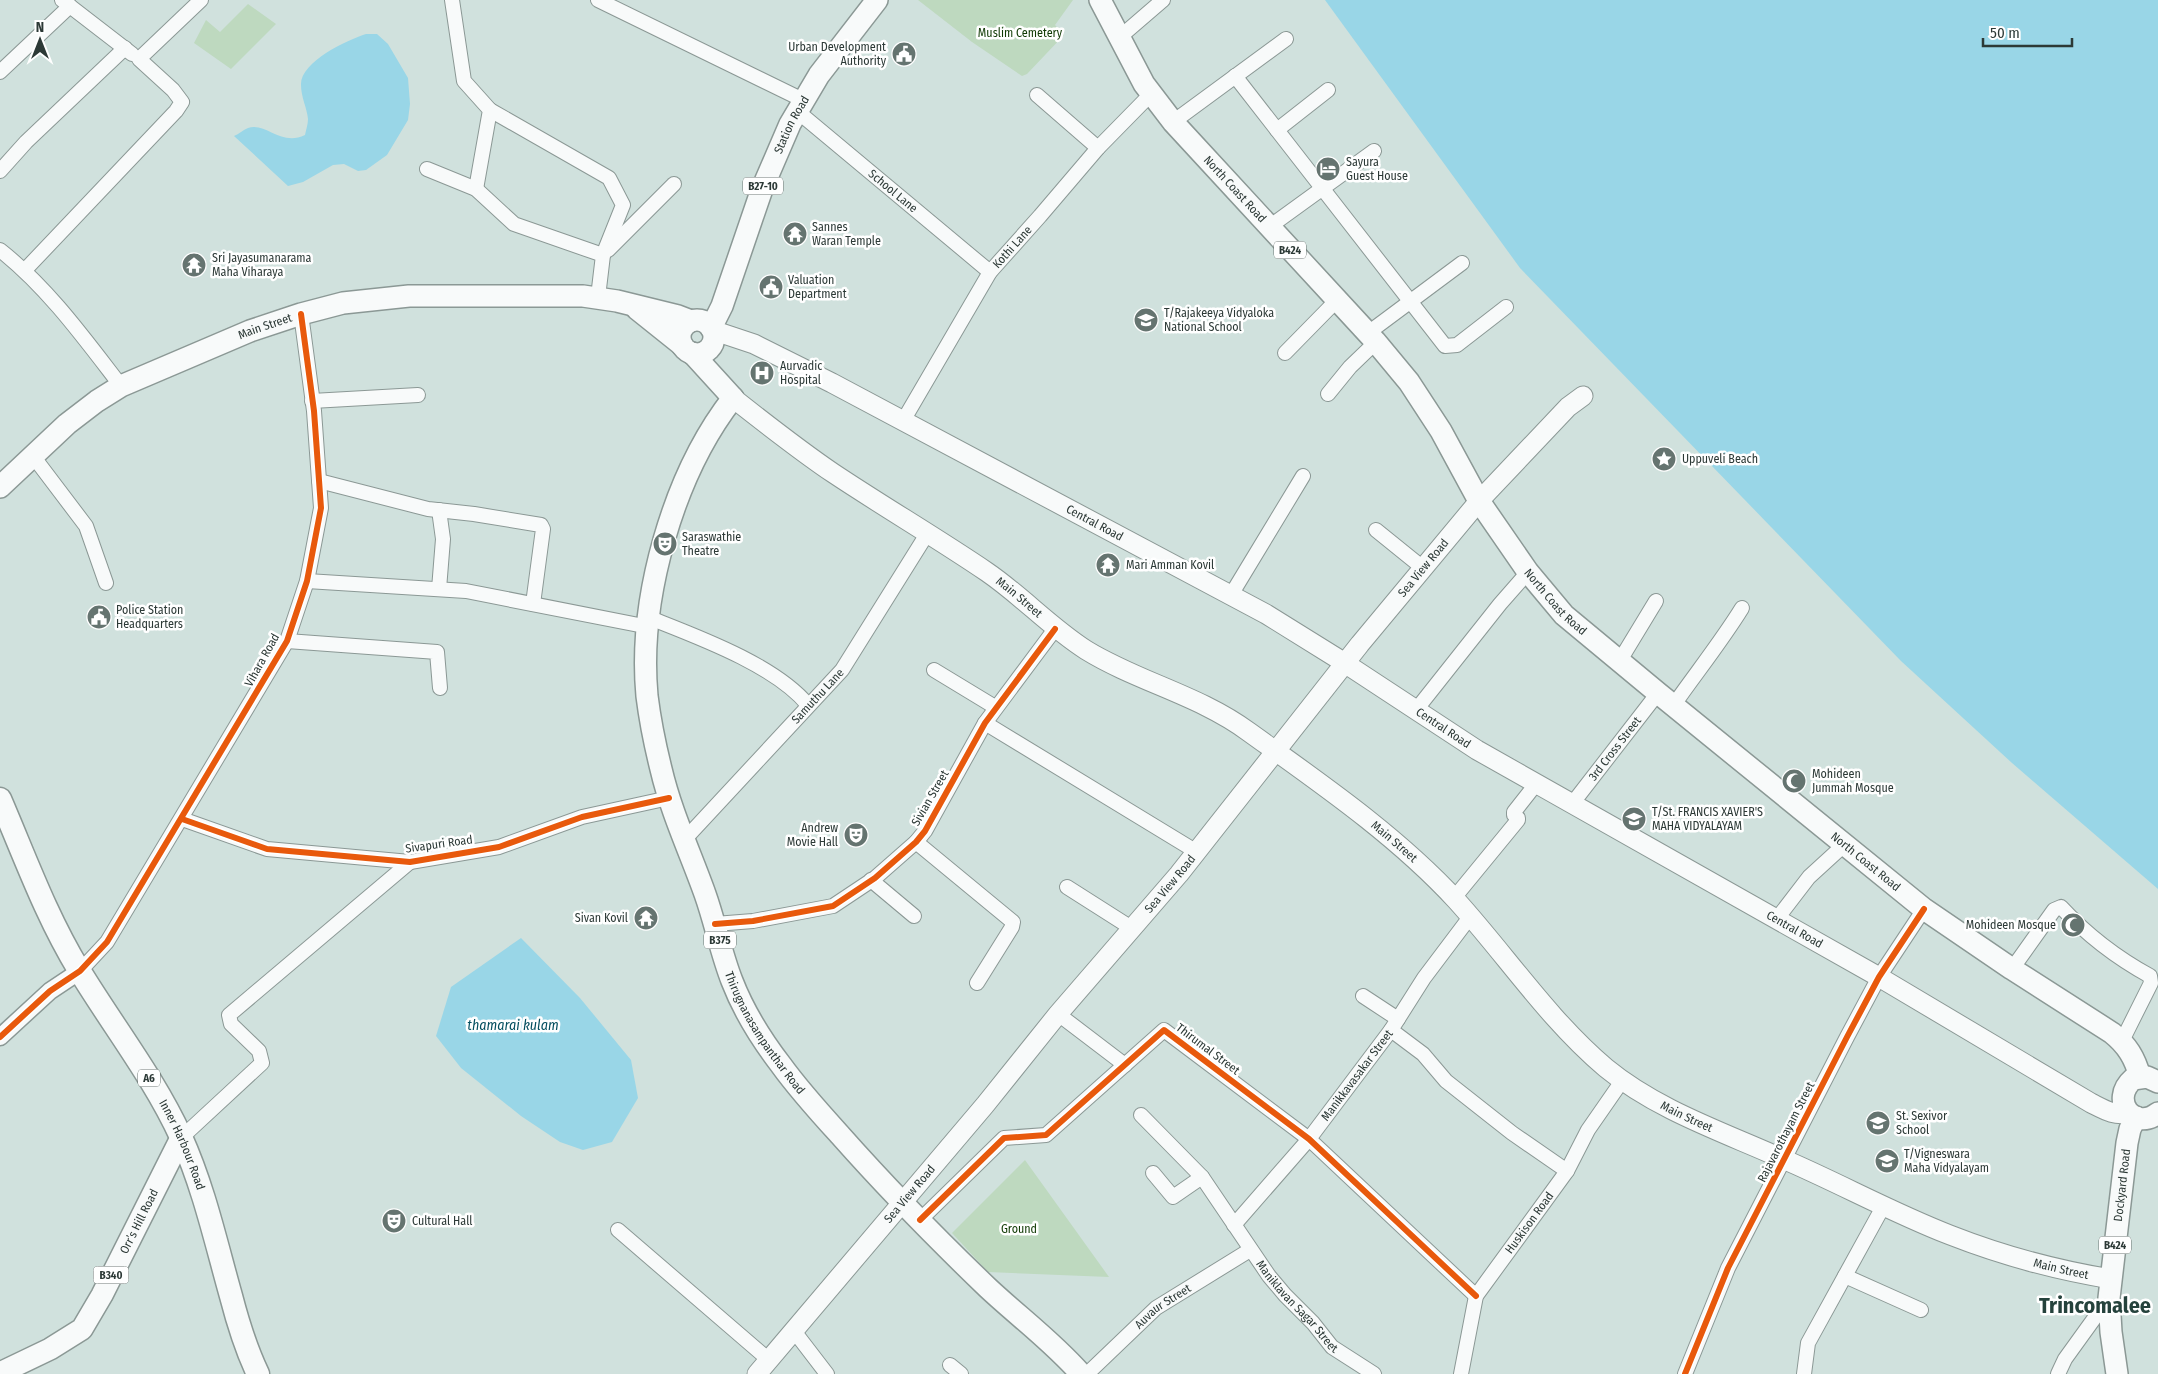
<svg xmlns="http://www.w3.org/2000/svg" width="2158" height="1374" font-family="'Fira Sans Condensed',sans-serif">
<style>
.green{fill:#bed9bf}
.water{fill:#99d6e7}
.lines{fill:none;stroke-linecap:round;stroke-linejoin:round}
.minor-casing{stroke:#8b9895;stroke-width:16}
.tertiary-casing{stroke:#8b9895;stroke-width:19}
.secondary-casing{stroke:#8b9895;stroke-width:21}
.primary-casing{stroke:#8b9895;stroke-width:24}
.trunk-casing{stroke:#8b9895;stroke-width:25}
.minor{stroke:#f8fafa;stroke-width:14}
.tertiary{stroke:#f8fafa;stroke-width:16}
.secondary{stroke:#f8fafa;stroke-width:19}
.primary{stroke:#f8fafa;stroke-width:21}
.trunk{stroke:#f8fafa;stroke-width:22}
.cycleway-casing{stroke:#fff;stroke-width:9}
.cycleway{stroke:#e8590c;stroke-width:6}
.labels{text-anchor:middle;stroke-width:5;stroke-linejoin:round;paint-order:stroke}
.shield{fill:#fff;stroke:#6b7472;stroke-width:1}
.shield-label{font-size:11px;font-weight:bold;fill:#2c3936}
.park-label{font-size:12px;fill:#103a04;stroke:#fff}
.poi-label{font-size:12px;fill:#2c3936;stroke:#fff;text-anchor:start}
.street-label{font-size:12px;fill:#2c3936;stroke:#fff}
.water-label{font-size:14px;font-style:italic;fill:#034e5f;stroke:#fff}
.town-label{font-size:22px;font-weight:bold;fill:#25423c;stroke:#fff}
</style>
<rect width="100%" height="100%" fill="#d0e1dd"/>
<!-- green -->
<g class="green">
<polygon points="918,0 1073,0 1055,25 1064,35 1027,74 1022,76 972,42"/>
<polygon points="248,4 276,24 231,69 194,43 206,20 220,32"/>
<polygon points="1025,1160 1109,1277 988,1272 952,1233"/>
</g>
<!-- water -->
<g class="water">
<polygon points="1325,0 2158,0 2158,889 2012,763 1901,661 1520,268"/>
<path d="M366 34H377L388 44 408 78 410 104 408 120 387 155 366 170 358 171 344 164 333 165 303 182 288 186 234 136C239 134 243 130 248 128 266 122 281 147 305 135 306 130 308 124 308 119 307 108 301 97 301 85 300 62 347 40 366 34Z"/>
<polygon points="521,938 580,998 631,1060 638,1098 612,1142 583,1150 560,1142 521,1116 461,1068 436,1036 451,987"/>
</g>
<g class="lines">
<defs>
<g id="minor">
<polyline points="62,0 132,54"/>
<polyline points="452,0 464,81 490,110 476,189"/>
<polyline points="598,0 803,100"/>
<polyline points="1120,37 1163,0"/>
<polyline points="0,72 70,6"/>
<polyline points="1235,76 1445,346 1457,345 1506,307"/>
<polyline points="1037,95 1098,148"/>
<polyline points="490,110 609,178 623,205 603,255"/>
<path id="s1" d="M797 111 990 272"/>
<polyline points="1173,122 1286,39"/>
<polyline points="1277,130 1328,90"/>
<polyline points="427,169 476,189 514,224 603,255 598,297"/>
<polyline points="0,171 26,142 125,48"/>
<polyline points="1269,227 1374,151"/>
<path d="M0 250C48 288 84 338 121 386"/>
<polyline points="608,250 674,184"/>
<polyline points="25,270 176,111 182,102 173,90 139,59 201,0"/>
<polyline points="1368,333 1462,263"/>
<polyline points="1285,353 1338,299"/>
<polyline points="1328,394 1350,367 1376,342"/>
<polyline points="312,401 418,395"/>
<path id="s2" d="M903 421 990 272 1040 216 1098 148 1151 94"/>
<polyline points="33,456 86,526 106,583"/>
<polyline points="319,481 428,509 474,514 541,525 543,529 533,604"/>
<polyline points="439,510 443,539 439,589"/>
<polyline points="1376,530 1423,568"/>
<polyline points="307,581 466,591 649,627"/>
<polyline points="1231,595 1303,476"/>
<path d="M650 618C698 637 775 665 808 705"/>
<polyline points="287,641 437,652 440,688"/>
<polyline points="1619,662 1656,601"/>
<polyline points="934,670 995,707"/>
<path d="M1673 706C1696 673 1721 642 1742 608"/>
<polyline points="1416,710 1500,604 1528,572"/>
<polyline points="985,723 1197,852"/>
<path id="s3" d="M1572 804 1658 693"/>
<polyline points="182,819 267,849 410,862 499,847 582,817 669,798"/>
<path id="s4" d="M685 839 842 670 927 534"/>
<polyline points="916,842 1013,922 1012,927 977,983"/>
<polyline points="871,880 914,916"/>
<polyline points="1067,887 1133,929"/>
<polyline points="1454,898 1518,820 1518,818 1514,815 1514,812 1536,784"/>
<polyline points="1776,920 1809,877 1844,845"/>
<polyline points="715,924 753,921 833,906 875,878 916,842 925,831 985,723 1055,629"/>
<path d="M2012 969 2054 910 2061 907C2087 935 2117 958 2150 976L2151 983 2122 1041"/>
<polyline points="80,971 107,942 287,641 307,581 321,508 314,411 301,314"/>
<polyline points="1363,996 1398,1019"/>
<polyline points="1058,1014 1125,1065"/>
<polyline points="1391,1030 1423,1054 1446,1081 1512,1133 1567,1171"/>
<path id="s5" d="M1141 1115 1202 1177 1269 1276 1285 1295 1313 1323 1332 1347 1374 1374"/>
<polyline points="181,1138 262,1063 259,1051 231,1024 229,1015 410,862"/>
<polyline points="1153,1173 1173,1197 1202,1177"/>
<polyline points="920,1220 1004,1138 1046,1135 1164,1030 1309,1139 1476,1296"/>
<path id="s6" d="M1234 1225 1309 1139 1391 1030 1424 978 1470 917"/>
<polyline points="618,1230 769,1360"/>
<polyline points="1845,1276 1921,1310"/>
<polyline points="794,1331 827,1374"/>
<polyline points="950,1365 961,1374"/>
<path id="s7" d="M1087 1374 1156 1308 1250 1250"/>
<path id="s8" d="M1461 1374 1476 1296 1567 1171 1588 1130 1622 1081"/>
<polyline points="1685,1374 1728,1268 1847,1037 1879,977 1924,909"/>
<polyline points="1804,1374 1808,1343 1884,1205"/>
<polyline points="2058,1374 2065,1359 2109,1298"/>
</g>
<polyline id="tertiary" points="0,1037 50,991 80,971"/>
<g id="secondary">
<path id="s9" d="M712 330 754 344 832 383 1266 614 1340 660 1477 750 1879 977 2091 1103C2105 1110 2114 1116 2129 1113"/>
<path id="s10" d="M733 398C766 424 799 450 833 473 884 507 937 538 987 572 1022 596 1050 627 1086 650 1138 682 1199 695 1249 732 1320 783 1396 835 1456 900 1506 955 1548 1019 1606 1068 1657 1110 1723 1132 1783 1159 1839 1183 1893 1213 1950 1235 2001 1255 2056 1270 2111 1279"/>
<path id="s11" d="M757 1374 985 1105 1058 1014 1179 874 1360 644 1479 501 1568 407 1583 396"/>
</g>
<g id="primary">
<path id="s12" d="M1100 0 1144 84 1173 122 1375 341 1409 382 1441 431 1479 501 1528 572 1564 615 1658 693 1924 909 2012 969 2112 1033C2127 1045 2135 1058 2140 1077"/>
<polyline points="637,309 682,345"/>
<circle cx="697" cy="337" r="17"/>
<path id="s13" d="M711 328 722 306 762 189 790 124 819 75 877 0"/>
<polyline points="692,353 733,398"/>
<path id="s14" d="M733 398C673 475 638 599 647 696 650 720 655 745 661 769 671 812 690 852 705 894 715 922 721 953 732 981 744 1012 761 1039 781 1065 799 1090 820 1113 840 1135 887 1188 937 1239 988 1288 1019 1317 1053 1342 1081 1374"/>
<path id="s15" d="M0 487 67 424 97 401 121 386 250 331 301 314 343 303 409 296H583L617 301 678 316 691 321"/>
<path d="M2158 1082 2147 1077 2133 1079C2109 1100 2134 1132 2158 1113"/>
<path id="s16" d="M0 1373 50 1349 82 1329 102 1295 181 1138"/>
<path id="s17" d="M2117 1374 2111 1332 2109 1298 2127 1143 2130 1129 2136 1117"/>
</g>
<g id="trunk">
<path id="s18" d="M0 799C25 857 46 916 79 970 113 1026 154 1078 181 1137 204 1188 216 1243 231 1296 238 1323 246 1349 258 1374"/>
</g>
</defs>
<!-- minor casing -->
<use href="#minor" class="minor-casing"/>
<!-- tertiary casing -->
<use href="#tertiary" class="tertiary-casing"/>
<!-- secondary casing -->
<use href="#secondary" class="secondary-casing"/>
<!-- primary casing -->
<use href="#primary" class="primary-casing"/>
<!-- trunk casing -->
<use href="#trunk" class="trunk-casing"/>
<!-- minor -->
<use href="#minor" class="minor"/>
<!-- tertiary -->
<use href="#tertiary" class="tertiary"/>
<!-- secondary -->
<use href="#secondary" class="secondary"/>
<!-- primary -->
<use href="#primary" class="primary"/>
<!-- trunk -->
<use href="#trunk" class="trunk"/>
<defs>
<g id="cycleway">
<polyline points="182,819 267,849 410,862 499,847 582,817 669,798"/>
<polyline points="715,924 753,921 833,906 875,878 916,842 925,831 985,723 1055,629"/>
<polyline points="0,1037 50,991 80,971 107,942 287,641 307,581 321,508 314,411 301,314"/>
<polyline points="920,1220 1004,1138 1046,1135 1164,1030 1309,1139 1476,1296"/>
<polyline points="1685,1374 1728,1268 1847,1037 1879,977 1924,909"/>
</g>
</defs>
<!-- cycleway casing -->
<use href="#cycleway" class="cycleway-casing"/>
<!-- cycleway -->
<use href="#cycleway" class="cycleway"/>
</g>
<!-- icons -->
<defs>
<symbol id="civic-disc" viewBox="-11 -11 22 22"><circle r="9.5" fill="#657470" stroke="#fff"/><path d="M-.6-6.5H3V-4.5H.6V-3L4-1V1h2V6H-6V1h2V-1L-.6-3ZM-1.2 2.5V6h2.4V2.5Z" fill="#fff"/></symbol>
<symbol id="hotel-disc" viewBox="-11 -11 22 22"><circle r="9.5" fill="#657470" stroke="#fff"/><path d="M-6-4.5h1.5V1H6V5H4.5V3h-9V5H-6ZM-4 0a1.8 1.8 0 1 1 3.6 0ZM.5 0V-2.5h3Q6-2.5 6 0Z" fill="#fff"/></symbol>
<symbol id="temple-disc" viewBox="-11 -11 22 22"><circle r="9.5" fill="#657470" stroke="#fff"/><path d="M0-6L5-2H3V0L6.5 2.5H4V6H1.5V3h-3V6H-4V2.5H-6.5L-3 0V-2H-5Z" fill="#fff"/></symbol>
<symbol id="school-disc" viewBox="-11 -11 22 22"><circle r="9.5" fill="#657470" stroke="#fff"/><path d="M0-5L7-2L0 1L-7-2ZM-4 1L0 2.5L4 1V4Q0 6-4 4Z" fill="#fff"/></symbol>
<symbol id="hospital-disc" viewBox="-11 -11 22 22"><circle r="9.5" fill="#657470" stroke="#fff"/><path d="M-5-5h3v3.5h4V-5h3V5h-3V1.5h-4V5h-3Z" fill="#fff"/></symbol>
<symbol id="sight-disc" viewBox="-11 -11 22 22"><circle r="9.5" fill="#657470" stroke="#fff"/><path d="M0-6L1.8-2.2L6-1.7L2.9 1.2L3.7 5.4L0 3.3L-3.7 5.4L-2.9 1.2L-6-1.7L-1.8-2.2Z" fill="#fff"/></symbol>
<symbol id="theatre-disc" viewBox="-11 -11 22 22"><circle r="9.5" fill="#657470" stroke="#fff"/><path d="M-5-5.5Q0-4 5-5.5V0Q5 5 0 6Q-5 5-5 0ZM-3.3-2.5H-1v1.5H-3.3ZM1-2.5H3.3v1.5H1ZM-2.8 1Q0 5.5 2.8 1Z" fill="#fff"/></symbol>
<symbol id="mosque-disc" viewBox="-11 -11 22 22"><circle r="9.5" fill="#657470" stroke="#fff"/><path d="M3.5-4.9A6 6 0 1 0 3.5 4.9A5 5 0 1 1 3.5-4.9Z" fill="#fff"/></symbol>
</defs>
<g fill-rule="evenodd">
<use href="#civic-disc" x="890" y="40" width="28" height="28"/>
<use href="#hotel-disc" x="1314" y="155" width="28" height="28"/>
<use href="#temple-disc" x="781" y="220" width="28" height="28"/>
<use href="#temple-disc" x="180" y="251" width="28" height="28"/>
<use href="#civic-disc" x="757" y="273" width="28" height="28"/>
<use href="#school-disc" x="1132" y="306" width="28" height="28"/>
<use href="#hospital-disc" x="748" y="359" width="28" height="28"/>
<use href="#sight-disc" x="1650" y="445" width="28" height="28"/>
<use href="#theatre-disc" x="651" y="530" width="28" height="28"/>
<use href="#temple-disc" x="1094" y="551" width="28" height="28"/>
<use href="#civic-disc" x="85" y="603" width="28" height="28"/>
<use href="#mosque-disc" x="1780" y="767" width="28" height="28"/>
<use href="#school-disc" x="1620" y="805" width="28" height="28"/>
<use href="#theatre-disc" x="842" y="821" width="28" height="28"/>
<use href="#temple-disc" x="632" y="904" width="28" height="28"/>
<use href="#mosque-disc" x="2059" y="911" width="28" height="28"/>
<use href="#school-disc" x="1864" y="1109" width="28" height="28"/>
<use href="#school-disc" x="1873" y="1147" width="28" height="28"/>
<use href="#theatre-disc" x="380" y="1207" width="28" height="28"/>
</g>
<g class="labels">
<!-- shield labels -->
<g class="shield">
<rect x="743" y="177.5" width="40" height="17" rx="4"/>
<rect x="1274" y="241.5" width="32" height="17" rx="4"/>
<rect x="704" y="931.5" width="32" height="17" rx="4"/>
<rect x="138" y="1069.5" width="22" height="17" rx="4"/>
<rect x="2099" y="1236.5" width="32" height="17" rx="4"/>
<rect x="93.5" y="1266.5" width="35" height="17" rx="4"/>
</g>
<g class="shield-label">
<text x="763" y="190">B27-10</text>
<text x="1290" y="254">B424</text>
<text x="720" y="944">B375</text>
<text x="149" y="1082">A6</text>
<text x="2115" y="1249">B424</text>
<text x="111" y="1279">B340</text>
</g>
<!-- park labels -->
<g class="park-label">
<text x="1020" y="37">Muslim Cemetery</text>
<text x="1019" y="1233">Ground</text>
</g>
<!-- poi labels -->
<g class="poi-label">
<text x="886" y="51" text-anchor="end">Urban Development<tspan x="886" dy="14">Authority</tspan></text>
<text x="1346" y="166">Sayura<tspan x="1346" dy="14">Guest House</tspan></text>
<text x="812" y="231">Sannes<tspan x="812" dy="14">Waran Temple</tspan></text>
<text x="212" y="262">Sri Jayasumanarama<tspan x="212" dy="14">Maha Viharaya</tspan></text>
<text x="788" y="284">Valuation<tspan x="788" dy="14">Department</tspan></text>
<text x="1164" y="317">T/Rajakeeya Vidyaloka<tspan x="1164" dy="14">National School</tspan></text>
<text x="780" y="370">Aurvadic<tspan x="780" dy="14">Hospital</tspan></text>
<text x="1682" y="463">Uppuveli Beach</text>
<text x="682" y="541">Saraswathie<tspan x="682" dy="14">Theatre</tspan></text>
<text x="1126" y="569">Mari Amman Kovil</text>
<text x="116" y="614">Police Station<tspan x="116" dy="14">Headquarters</tspan></text>
<text x="1812" y="778">Mohideen<tspan x="1812" dy="14">Jummah Mosque</tspan></text>
<text x="1652" y="816">T/St. FRANCIS XAVIER'S<tspan x="1652" dy="14">MAHA VIDYALAYAM</tspan></text>
<text x="838" y="832" text-anchor="end">Andrew<tspan x="838" dy="14">Movie Hall</tspan></text>
<text x="628" y="922" text-anchor="end">Sivan Kovil</text>
<text x="2056" y="929" text-anchor="end">Mohideen Mosque</text>
<text x="1896" y="1120">St. Sexivor<tspan x="1896" dy="14">School</tspan></text>
<text x="1904" y="1158">T/Vigneswara<tspan x="1904" dy="14">Maha Vidyalayam</tspan></text>
<text x="412" y="1225">Cultural Hall</text>
</g>
<!-- street labels -->
<g class="street-label">
<text dy="4" stroke="none"><textPath href="#s13" startOffset="219">Station Road</textPath></text>
<text dy="4" stroke="none"><textPath href="#s12" startOffset="234">North Coast Road</textPath></text>
<text dy="4" stroke="none"><textPath href="#s1" startOffset="125">School Lane</textPath></text>
<text dy="4" stroke="none"><textPath href="#s2" startOffset="206">Kothi Lane</textPath></text>
<text dy="4" stroke="none"><textPath href="#s15" startOffset="314">Main Street</textPath></text>
<text dy="4" stroke="none"><textPath href="#s9" startOffset="429">Central Road</textPath></text>
<text dy="4" stroke="none"><textPath href="#s11" startOffset="1046">Sea View Road</textPath></text>
<text dy="4" stroke="none"><textPath href="#s10" startOffset="349">Main Street</textPath></text>
<text dy="4" stroke="none"><textPath href="#s12" startOffset="759">North Coast Road</textPath></text>
<text transform="translate(262 660) rotate(-61)" y="4">Vihara Road</text>
<text dy="4" stroke="none"><textPath href="#s4" startOffset="195">Samuthu Lane</textPath></text>
<text dy="4" stroke="none"><textPath href="#s9" startOffset="834">Central Road</textPath></text>
<text dy="4" stroke="none"><textPath href="#s3" startOffset="70">3rd Cross Street</textPath></text>
<text transform="translate(930 798) rotate(-60)" y="4">Sivian Street</text>
<text dy="4" stroke="none"><textPath href="#s10" startOffset="799">Main Street</textPath></text>
<text transform="translate(439 844) rotate(-8)" y="4">Sivapuri Road</text>
<text dy="4" stroke="none"><textPath href="#s12" startOffset="1164">North Coast Road</textPath></text>
<text dy="4" stroke="none"><textPath href="#s11" startOffset="641">Sea View Road</textPath></text>
<text dy="4" stroke="none"><textPath href="#s9" startOffset="1239">Central Road</textPath></text>
<text dy="4" stroke="none"><textPath href="#s14" startOffset="676">Thirugnanasampanthar Road</textPath></text>
<text transform="translate(1208 1049) rotate(37)" y="4">Thirumal Street</text>
<text dy="4" stroke="none"><textPath href="#s6" startOffset="194">Manikkavasakar Street</textPath></text>
<text dy="4" stroke="none"><textPath href="#s10" startOffset="1204">Main Street</textPath></text>
<text transform="translate(1786 1132) rotate(-63)" y="4">Rajavarothayam Street</text>
<text dy="4" stroke="none"><textPath href="#s18" startOffset="392">Inner Harbour Road</textPath></text>
<text dy="4" stroke="none"><textPath href="#s17" startOffset="190">Dockyard Road</textPath></text>
<text dy="4" stroke="none"><textPath href="#s11" startOffset="236">Sea View Road</textPath></text>
<text dy="4" stroke="none"><textPath href="#s16" startOffset="215">Orr’s Hill Road</textPath></text>
<text dy="4" stroke="none"><textPath href="#s8" startOffset="170">Huskison Road</textPath></text>
<text dy="4" stroke="none"><textPath href="#s10" startOffset="1609">Main Street</textPath></text>
<text dy="4" stroke="none"><textPath href="#s5" startOffset="248">Maniklavan Sagar Street</textPath></text>
<text dy="4" stroke="none"><textPath href="#s7" startOffset="102">Auvaur Street</textPath></text>
</g>
<!-- water labels -->
<g class="water-label">
<text x="513" y="1030">thamarai kulam</text>
</g>
<!-- town labels -->
<g class="town-label">
<text x="2095" y="1313">Trincomalee</text>
</g>
</g>
<!-- north arrow -->
<g transform="translate(40 40)" stroke="#ffffff" stroke-width="4" paint-order="stroke">
<path d="M0-4L9 19L0 12L-9 19Z" fill="#2c3936"/>
<text y="-8" font-size="14" font-weight="bold" text-anchor="middle" fill="#2c3936">N</text>
</g>
<!-- scale -->
<path d="M1983 38v8h89v-8" fill="none" stroke="#2c3936" stroke-width="2.5"/>
<text x="1990" y="38" font-size="15" fill="#2c3936" stroke="#ffffff" stroke-width="4" paint-order="stroke">50 m</text>
</svg>
